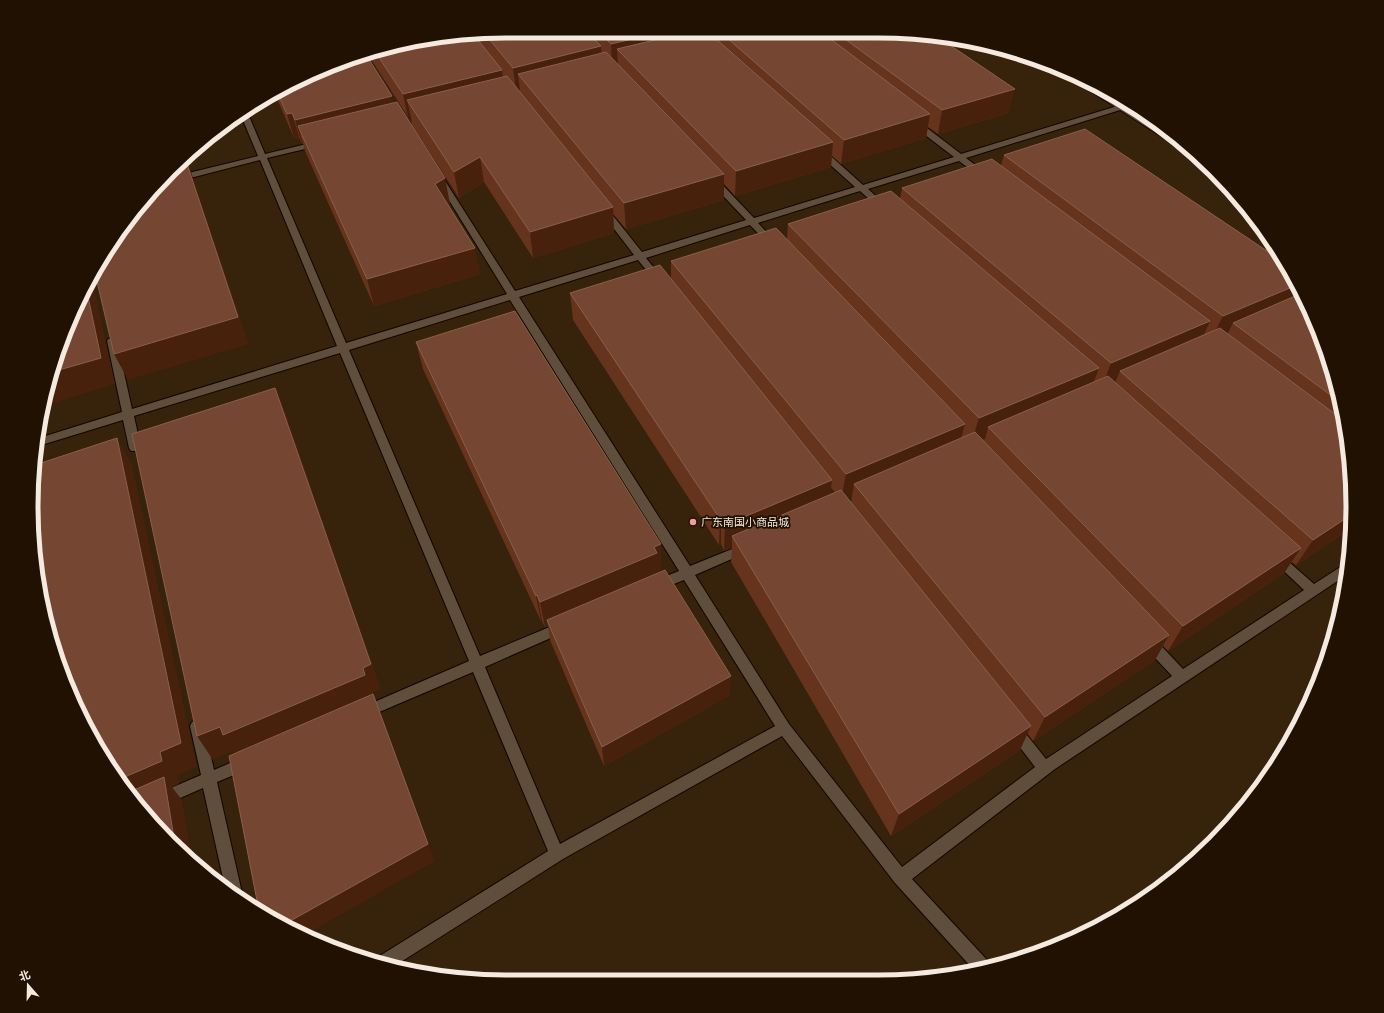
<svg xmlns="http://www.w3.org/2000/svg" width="1384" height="1013" font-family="'Libre Baskerville','Noto Sans SC',serif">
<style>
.built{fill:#37220b}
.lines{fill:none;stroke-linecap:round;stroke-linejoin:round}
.street-casing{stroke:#120500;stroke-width:2}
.secondary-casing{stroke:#120500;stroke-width:2}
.street{fill:#604e3c;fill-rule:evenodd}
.secondary{fill:#604e3c;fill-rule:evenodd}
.wall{fill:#66331d;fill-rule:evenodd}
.shaded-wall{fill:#47210c}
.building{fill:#754632;stroke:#89604d}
.poi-dot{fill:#f39aa7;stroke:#201102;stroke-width:1.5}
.labels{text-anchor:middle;stroke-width:3.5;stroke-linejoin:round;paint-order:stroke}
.poi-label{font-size:11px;fill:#f5eae0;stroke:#201102;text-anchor:start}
.rim{fill:none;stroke:#f5eae0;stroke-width:5}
</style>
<rect width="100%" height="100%" fill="#2a1a09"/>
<!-- built -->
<polygon class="built" points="506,31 878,31 1000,47 1060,67 1141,111 1191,149 1255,217 1304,296 1352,475 1349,568 1328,659 1289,744 1235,820 1167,884 1060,946 940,978 475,981 354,957 269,918 193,864 129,796 35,568 35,444 56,354 80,296 149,193 243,111 324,67 383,47"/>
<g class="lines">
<defs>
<g id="street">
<path d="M1127 103 1133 106 966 158 986 173 987 175 986 177H980L959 161 868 189 887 206 888 208 887 210H881L860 191 758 223 776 242 778 244 776 246H770L750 225 646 258 664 280 662 282H656L638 260 519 297 690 566 742 545 746 543 750 545 752 548 750 551 695 575 789 724 902 867 1035 767 1009 733 1007 729 1009 725 1014 723 1019 725 1046 759 1172 676 1143 645 1141 641 1143 637 1148 635 1153 637 1183 669 1304 590 1272 560 1270 557 1272 554 1276 552 1280 554 1314 584 1345 564 1349 562 1348 574 1055 769 912 879 988 961 989 965 973 969 895 883 782 736 563 859 396 965 376 961 378 957 548 851 473 672 363 719 358 717 356 713 358 709 469 661 340 353 134 416 141 448 139 451H131L129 448 123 420 35 447 36 439 122 412 107 341 108 339 112 338 117 341 132 409 337 346 260 160 175 182 171 179 172 177 258 156 240 113 246 109 265 154 319 141 323 143 322 145 267 158 346 343 507 294 434 176 435 174H441L442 176 515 291 634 255 601 212 600 210 601 208H607L642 252 746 220 710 182 709 180 710 178H716L754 218 855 187 817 153 816 151 817 149H823L863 185 954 157 912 125V121H918L961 154ZM510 300 679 571 651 582 650 586 651 590 656 591 684 580 775 726 560 844 485 667 569 630 571 626 569 622 564 621 480 656 349 350Z"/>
<polygon points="197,720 202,722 204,726 214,770 246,756 251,758 253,763 251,768 217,782 242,893 240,898 225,887 203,788 162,806 157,804 154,799 157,794 201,775 190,726 192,722"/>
</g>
<polygon id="secondary" points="1056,66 1090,84 1182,142 1200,158 1195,158 1056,69"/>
</defs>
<!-- street casing -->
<use href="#street" class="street-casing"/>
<!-- secondary casing -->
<use href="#secondary" class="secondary-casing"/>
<!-- street -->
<use href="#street" class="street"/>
<!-- secondary -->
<use href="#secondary" class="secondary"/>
</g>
<!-- wall -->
<g class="wall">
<polygon points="506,31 878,31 1009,113 938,134 928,127 926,138 841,164 832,156 831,167 735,196 724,184 724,200 626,229 613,214 614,233 533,258 484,182 459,198 412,125 411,117 408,117 367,53 383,47"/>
<polygon points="324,67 394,103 450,204 448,204 480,274 374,306 305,151 303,144 302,144 299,137 294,138 275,94"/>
<path d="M1004 155 1282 261 1301 291 1299 295 1337 383 1352 475 1350 529 1296 565 1292 562 1284 573 1168 651 1163 646 1155 660 1033 741 1027 733 1020 750 891 836 731 562 732 548 724 551 721 544 719 545 573 320 570 293 671 279V261L787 238 788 224 900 199 902 188 1001 165ZM831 488 835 492 830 494ZM852 496 851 502 847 498Z"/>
<polygon points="416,342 661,544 661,569 658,571 658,573 730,695 604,766 550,640 548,626 545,627 542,621 541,621 423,369"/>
</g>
<!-- shaded-wall -->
<g class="shaded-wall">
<polygon points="666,31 697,31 617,49 618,66 612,67 611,44"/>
<polygon points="708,31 714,31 714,42 707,43"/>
<polygon points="601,46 602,69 518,74 520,90 516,91 513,68"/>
<polygon points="502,70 505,93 407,100 411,117 408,117 403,94"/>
<polygon points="1015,89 1009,113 938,134 942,110"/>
<polygon points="392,96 398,120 298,126 303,144 302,144 295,120"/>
<polygon points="292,113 299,137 294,138 287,114"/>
<polygon points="930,114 926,138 841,164 844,140"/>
<polygon points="833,142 831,167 735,196 736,171"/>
<polygon points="480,157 484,182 459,198 454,172"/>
<polygon points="187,160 249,344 128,380 114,354 166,178"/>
<polygon points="724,174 724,200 626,229 624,203"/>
<polygon points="445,178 450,204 441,209 435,184"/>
<polygon points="613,207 614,233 533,258 530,232"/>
<polygon points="475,248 480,274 374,306 367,279"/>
<polygon points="92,278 115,384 44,406 52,372 86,287"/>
<polygon points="1297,284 1301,291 1292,308 1233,323 1227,335 1210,342 1223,316"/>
<polygon points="1210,321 1198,348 1120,371 1115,383 1101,389 1111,363"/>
<polygon points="1099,368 1089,395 988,427 985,439 971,444 979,418"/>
<polygon points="275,388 286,414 381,689 373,692 376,699 375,700 381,714 435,861 305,935 283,925 238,758 234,751 213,760 197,736 363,668"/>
<polygon points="965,424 958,450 854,484 852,496 841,500 846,474"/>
<polygon points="117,438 132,465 197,767 178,775 179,784 172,787 182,800 193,864 129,796 120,779"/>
<polygon points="832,480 829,506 732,536 732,548 724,551 725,525"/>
<polygon points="1351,515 1350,529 1296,565 1313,540"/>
<polygon points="721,518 721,544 719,545 720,519"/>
<polygon points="661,544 661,569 658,571 658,578 547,620 548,626 545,627 540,602"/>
<polygon points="1301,548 1284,573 1168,651 1183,626"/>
<polygon points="537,595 542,621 541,621 536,596"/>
<polygon points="1169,635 1155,660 1033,741 1045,717"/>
<polygon points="731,676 730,695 604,766 602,747"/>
<polygon points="1031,726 1020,750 891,836 899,814"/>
</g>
<!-- building -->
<g class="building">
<polygon points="506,31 586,31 601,46 513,68 485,34"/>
<polygon points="598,31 666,31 611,44"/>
<polygon points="692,31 707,31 833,142 736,171 617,49"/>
<polygon points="719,31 820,31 930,114 844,140"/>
<polygon points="834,31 878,31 941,39 1015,89 942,110"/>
<polygon points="474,35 502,70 403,94 374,50 383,47"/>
<polygon points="606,52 724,174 624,203 518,74"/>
<polygon points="365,53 392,96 295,120 292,113 287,114 277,92 324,67"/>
<polygon points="507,76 613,207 530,232 480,157 454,172 407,100"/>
<polygon points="397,102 445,178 435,184 475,248 367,279 298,126"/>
<polygon points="1085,129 1282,261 1297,285 1223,316 1004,155"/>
<polygon points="992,159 1210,321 1111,363 902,188"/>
<polygon points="186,161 238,317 114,354 95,273 149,193"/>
<polygon points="891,191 1099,368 979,418 788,224"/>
<polygon points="776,228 965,424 846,474 671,261"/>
<polygon points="660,265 832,480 725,525 721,518 720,519 570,293"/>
<polygon points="86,287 101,358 52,372 56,354 80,296"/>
<polygon points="1302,293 1304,296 1337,383 1340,402 1233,323"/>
<polygon points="515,311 661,544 654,547 657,553 540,602 537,595 536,596 416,342"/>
<polygon points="1220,328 1343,420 1352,475 1351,515 1313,540 1120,371"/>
<polygon points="1108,376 1301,548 1183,626 988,427"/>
<polygon points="275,388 371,664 363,668 365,675 223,735 220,727 197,736 132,434"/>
<polygon points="975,432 1169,635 1045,717 854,484"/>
<polygon points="117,438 181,743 160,752 162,761 120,779 67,688 35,568 35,465"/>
<polygon points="841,490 1031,726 899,814 732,536"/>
<polygon points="665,570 731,676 602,747 547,620"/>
<polygon points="373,694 428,844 283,925 269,918 259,911 229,756"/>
<polygon points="164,777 175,844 129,796 127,793"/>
</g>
<!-- markers -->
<circle class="poi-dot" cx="693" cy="522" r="4"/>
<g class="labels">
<!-- poi labels -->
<g class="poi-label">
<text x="701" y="526">广东南国小商品城</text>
</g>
</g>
<!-- crop -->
<path d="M0 0H1384V1013H0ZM506 38H878A468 468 0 0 1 1346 506V507A468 468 0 0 1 878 975H506A468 468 0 0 1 38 507V506A468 468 0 0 1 506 38Z" fill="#201102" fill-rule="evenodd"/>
<path class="rim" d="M506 38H878A468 468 0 0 1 1346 506V507A468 468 0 0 1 878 975H506A468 468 0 0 1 38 507V506A468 468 0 0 1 506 38Z"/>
<!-- north arrow -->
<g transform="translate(28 985) rotate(340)" stroke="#201102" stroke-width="3" paint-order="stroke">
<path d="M0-3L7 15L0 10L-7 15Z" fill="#f5eae0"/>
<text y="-6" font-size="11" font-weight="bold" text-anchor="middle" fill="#f5eae0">北</text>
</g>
</svg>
